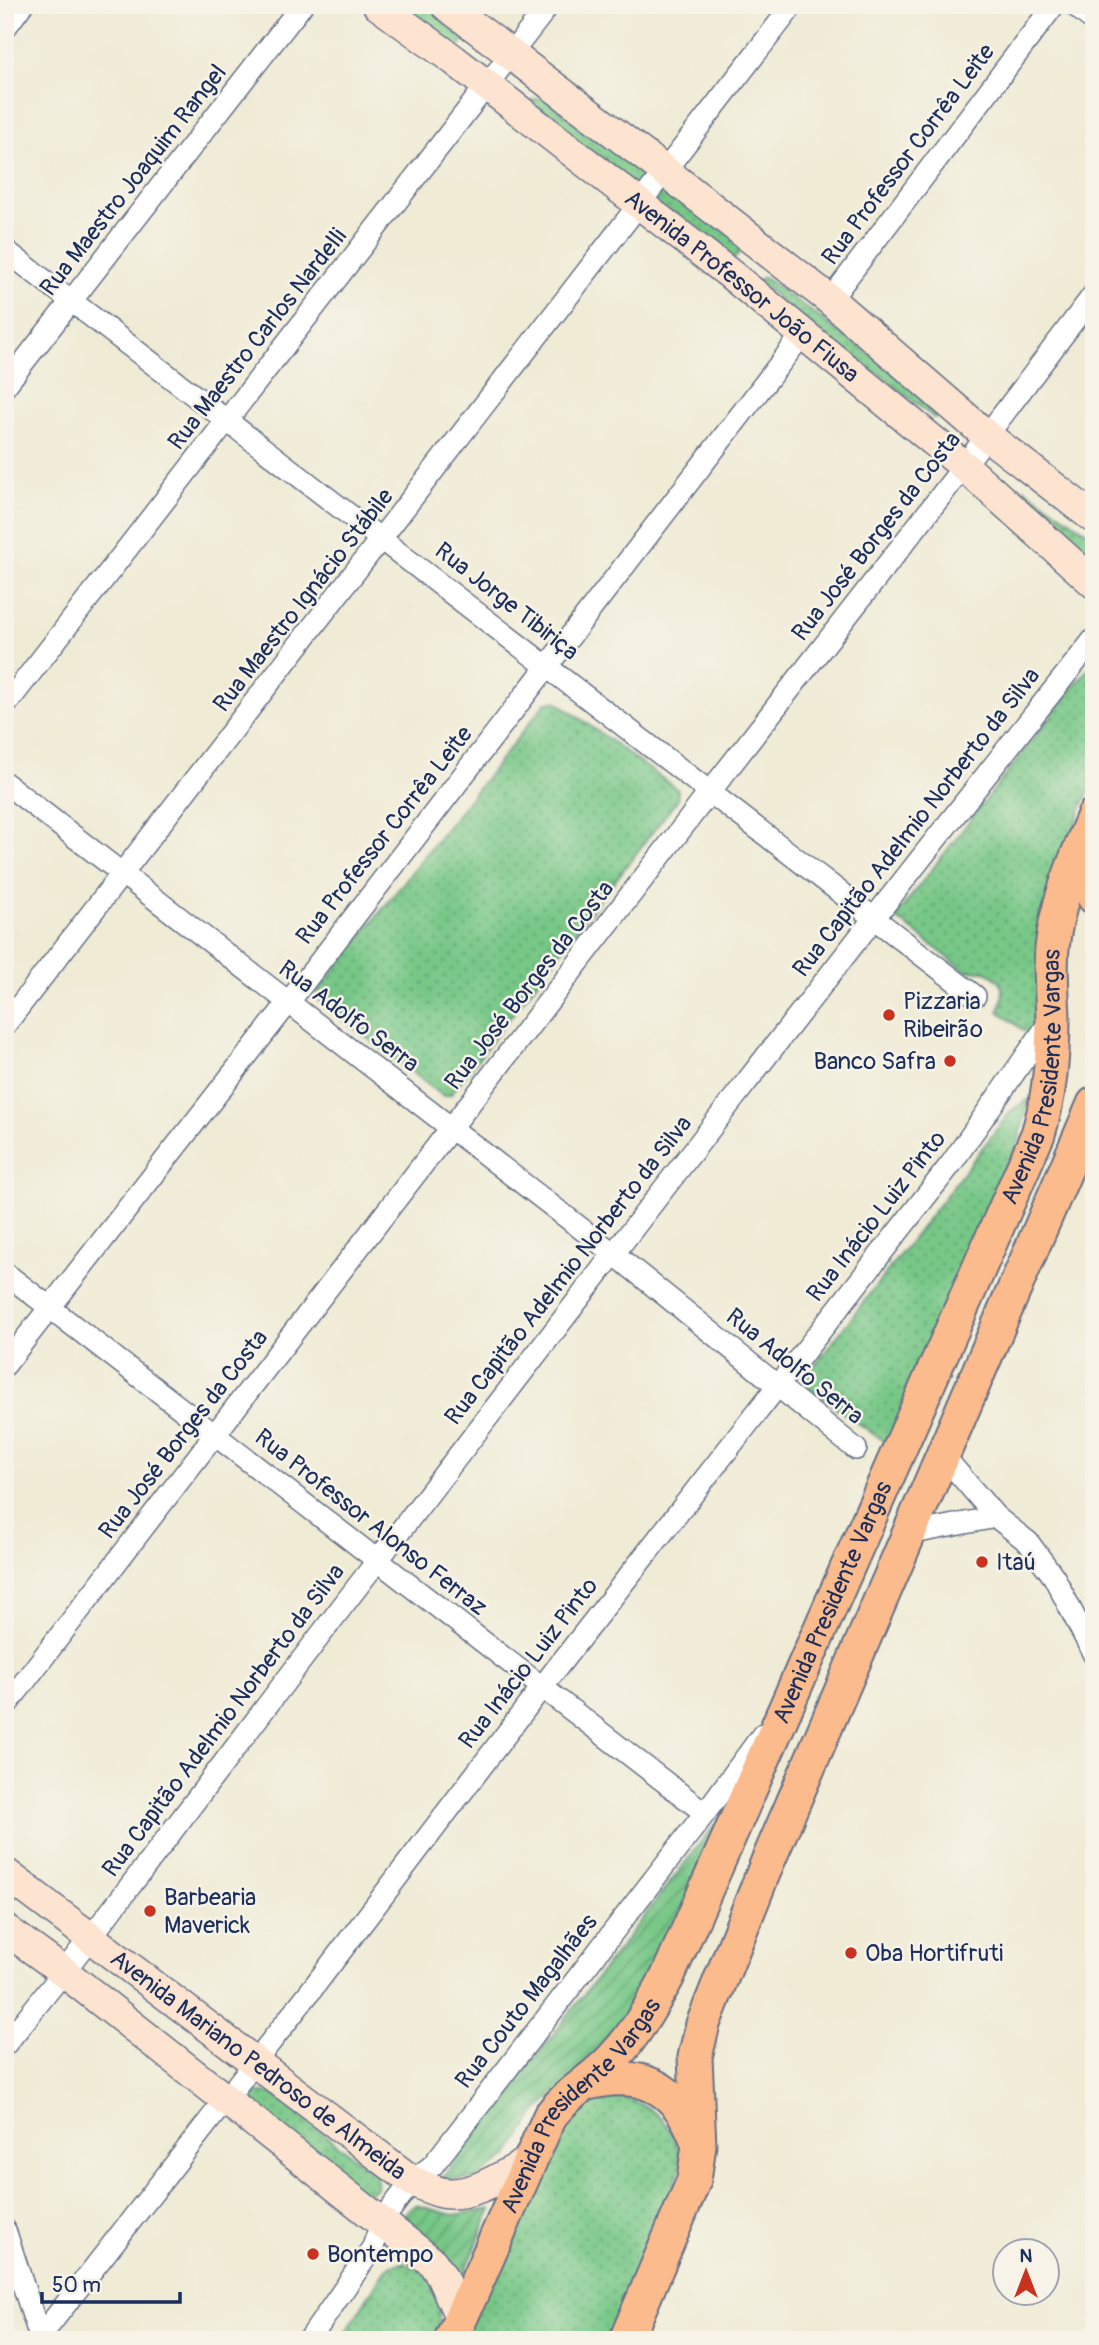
<svg xmlns="http://www.w3.org/2000/svg" width="1099" height="2345" font-family="Pangolin,sans-serif">
<style>
.grass{fill:url(#grass-dots);stroke:#497b72;stroke-width:2}
.garden{fill:url(#garden-furrows);stroke:#497b72;stroke-width:2}
.lines{fill:none;stroke-linecap:round;stroke-linejoin:round}
.street-casing{stroke:#657188;stroke-width:24}
.secondary-casing{stroke:#657188;stroke-width:33}
.primary-casing{stroke:#657188;stroke-width:37}
.street{stroke:#fff;stroke-width:21}
.secondary{stroke:#fde4d1;stroke-width:30}
.primary{stroke:#fbbb8d;stroke-width:33}
.poi-dot{fill:#c8321e;stroke:#f7f3e8;stroke-width:2.5}
.labels{text-anchor:middle;stroke-width:5;stroke-linejoin:round;paint-order:stroke}
.street-label{font-size:24px;fill:#1b2f5e;stroke:#f7f3e8}
.poi-label{font-size:24px;fill:#1b2f5e;stroke:#f7f3e8;text-anchor:start}
</style>
<defs>
<pattern id="grass-dots" width="8" height="8" patternUnits="userSpaceOnUse" patternTransform="scale(1.75)"><rect width="8" height="8" fill="#77c787"/><path d="M2 2h.1M6 6h.1" fill="none" stroke="#61a272" stroke-width="1.8" stroke-linecap="round"/></pattern>
<pattern id="garden-furrows" width="10" height="10" patternUnits="userSpaceOnUse" patternTransform="scale(1.75)"><rect width="10" height="10" fill="#77c787"/><path d="M-1 1l2-2M0 10L10 0M9 11l2-2" fill="none" stroke="#61a272"/></pattern>
</defs>
<rect width="100%" height="100%" fill="#f7f3e8"/>
<filter id="ink" filterUnits="userSpaceOnUse"><feTurbulence type="fractalNoise" baseFrequency=".0143" numOctaves="2"/><feDisplacementMap in="SourceGraphic" scale="14" xChannelSelector="R" yChannelSelector="G"/><feConvolveMatrix kernelMatrix="1 2 1 2 8 2 1 2 1" color-interpolation-filters="sRGB"/></filter>
<filter id="wash" filterUnits="userSpaceOnUse"><feTurbulence type="fractalNoise" baseFrequency=".00686" numOctaves="4" result="noise"/><feDisplacementMap in="SourceGraphic" scale="28" xChannelSelector="R" yChannelSelector="G"/><feGaussianBlur stdDeviation="1.57" result="paint"/><feColorMatrix in="noise" values="0 0 0 0 0 0 0 0 0 0 0 0 0 0 0 0 0 1.4 0 .05"/><feComposite in="paint" operator="in"/></filter>
<g filter="url(#wash)">
<rect width="100%" height="100%" fill="#efebd5"/>
<!-- grass -->
<g class="grass">
<polygon points="395,5 432,5 469,34 455,51"/>
<polygon points="545,97 597,141 625,152 654,173 637,195 531,111 532,100"/>
<polygon points="666,184 746,244 728,266 650,206"/>
<polygon points="764,277 943,408 942,418 934,418 878,373 865,371 757,281"/>
<polygon points="1024,488 1094,537 1094,565 1016,498"/>
<polygon points="1094,661 1094,779 1078,816 1032,1037 999,1011 1003,996 1001,982 986,971 966,971 895,917"/>
<polygon points="556,701 678,790 677,800 451,1094 443,1096 317,999 318,991 546,702"/>
<polygon points="1029,1099 1013,1163 889,1445 801,1383 1011,1111"/>
<polygon points="257,2093 271,2093 376,2174 377,2187 371,2192 363,2194 253,2108 253,2099"/>
<path d="M604 2097C648 2096 679 2125 681 2168L613 2340H463L549 2138 581 2104Z"/>
<path d="M404 2262C411 2265 424 2273 428 2278 439 2294 441 2321 438 2340H341L383 2273 390 2266Z"/>
</g>
<!-- garden -->
<g class="garden">
<polygon points="725,1811 646,1996 620,2034 536,2112 509,2156 474,2179 442,2179"/>
<polygon points="416,2205 453,2215 491,2209 462,2280 445,2259 409,2224 405,2214 410,2208"/>
</g>
</g>
<g filter="url(#ink)">
<g class="lines">
<defs>
<g id="street">
<polyline points="1074,5 1094,21"/>
<polyline points="5,28 22,5"/>
<polyline points="5,250 975,996"/>
<polyline points="830,300 1054,5"/>
<polyline points="5,386 302,5"/>
<polyline points="5,706 549,5"/>
<polyline points="5,783 614,1254 856,1449"/>
<polyline points="5,1025 793,5"/>
<polyline points="5,1273 705,1813"/>
<polyline points="5,1365 288,1003 802,335"/>
<polyline points="942,1454 996,1517 1028,1542 1054,1577 1094,1655"/>
<polyline points="908,1534 996,1517"/>
<polyline points="5,1707 709,793 964,466 1094,294"/>
<path d="M5 2045C135 1885 255 1719 381 1556 617 1249 853 942 1094 639"/>
<polyline points="5,2230 41,2340"/>
<polyline points="40,2337 312,1989 542,1687 951,1164 1051,1020"/>
<polyline points="309,2340 373,2247 382,2221 412,2181 433,2165 705,1813 763,1734"/>
</g>
<g id="secondary">
<path id="s1" d="M378 5 454 60 730 274 964 466 1094 583"/>
<polyline points="446,5 666,172 830,300 986,435 1094,518"/>
<path id="s2" d="M5 1873 412 2181C422 2185 433 2191 444 2193 473 2197 504 2175 528 2162"/>
<polyline points="5,1929 64,1972 432,2262 441,2275 460,2317"/>
</g>
<g id="primary">
<path d="M1088 844C1086 863 1086 879 1094 897"/>
<path d="M584 2084C639 2069 677 2085 697 2140"/>
<path id="s3" d="M451 2340 550 2116C567 2093 593 2080 613 2058 636 2034 651 2006 667 1978L1038 1134C1050 1096 1053 1057 1053 1017 1052 994 1050 971 1052 948 1057 900 1076 859 1094 815"/>
<polyline points="626,2340 694,2180 699,2145 695,2057 703,2024 768,1861 1094,1104"/>
</g>
</defs>
<!-- street casing -->
<use href="#street" class="street-casing"/>
<!-- secondary casing -->
<use href="#secondary" class="secondary-casing"/>
<!-- primary casing -->
<use href="#primary" class="primary-casing"/>
<!-- street -->
<use href="#street" class="street"/>
<!-- secondary -->
<use href="#secondary" class="secondary"/>
<!-- primary -->
<use href="#primary" class="primary"/>
</g>
</g>
<!-- markers -->
<g class="poi-dot">
<circle cx="889" cy="1015" r="7"/>
<circle cx="950" cy="1061" r="7"/>
<circle cx="982" cy="1562" r="7"/>
<circle cx="150" cy="1911" r="7"/>
<circle cx="851" cy="1953" r="7"/>
<circle cx="313" cy="2254" r="7"/>
</g>
<g class="labels">
<!-- street labels -->
<g class="street-label">
<text transform="translate(908 154) rotate(-53)" y="8">Rua Professor Corrêa Leite</text>
<text transform="translate(133 180) rotate(-52)" y="8">Rua Maestro Joaquim Rangel</text>
<text dy="8" stroke="none"><textPath href="#s1" startOffset="460">Avenida Professor João Fiusa</textPath></text>
<text transform="translate(257 339) rotate(-52)" y="8">Rua Maestro Carlos Nardelli</text>
<text transform="translate(876 536) rotate(-52)" y="8">Rua José Borges da Costa</text>
<text transform="translate(303 600) rotate(-52)" y="8">Rua Maestro Ignácio Stábile</text>
<text transform="translate(507 601) rotate(38)" y="8">Rua Jorge Tibiriça</text>
<text transform="translate(916 822) rotate(-52)" y="8">Rua Capitão Adelmio Norberto da Silva</text>
<text transform="translate(384 835) rotate(-52)" y="8">Rua Professor Corrêa Leite</text>
<text transform="translate(529 985) rotate(-52)" y="8">Rua José Borges da Costa</text>
<text transform="translate(349 1016) rotate(37)" y="8">Rua Adolfo Serra</text>
<text dy="8" stroke="none"><textPath href="#s3" startOffset="1405">Avenida Presidente Vargas</textPath></text>
<text transform="translate(876 1216) rotate(-52)" y="8">Rua Inácio Luiz Pinto</text>
<text transform="translate(568 1270) rotate(-52)" y="8">Rua Capitão Adelmio Norberto da Silva</text>
<text transform="translate(795 1366) rotate(39)" y="8">Rua Adolfo Serra</text>
<text transform="translate(183 1434) rotate(-52)" y="8">Rua José Borges da Costa</text>
<text transform="translate(371 1522) rotate(38)" y="8">Rua Professor Alonso Ferraz</text>
<text dy="8" stroke="none"><textPath href="#s3" startOffset="838">Avenida Presidente Vargas</textPath></text>
<text transform="translate(528 1663) rotate(-52)" y="8">Rua Inácio Luiz Pinto</text>
<text transform="translate(223 1720) rotate(-53)" y="8">Rua Capitão Adelmio Norberto da Silva</text>
<text transform="translate(526 2001) rotate(-52)" y="8">Rua Couto Magalhães</text>
<text dy="8" stroke="none"><textPath href="#s2" startOffset="318">Avenida Mariano Pedroso de Almeida</textPath></text>
<text dy="8" stroke="none"><textPath href="#s3" startOffset="271">Avenida Presidente Vargas</textPath></text>
</g>
<!-- poi labels -->
<g class="poi-label">
<text x="903" y="1009">Pizzaria<tspan x="903" dy="28">Ribeirão</tspan></text>
<text x="936" y="1069" text-anchor="end">Banco Safra</text>
<text x="996" y="1570">Itaú</text>
<text x="164" y="1905">Barbearia<tspan x="164" dy="28">Maverick</tspan></text>
<text x="865" y="1961">Oba Hortifruti</text>
<text x="327" y="2262">Bontempo</text>
</g>
</g>
<!-- margin -->
<rect width="1099" height="2345" fill="none" stroke="#f7f3e8" stroke-width="28"/>
<!-- north arrow -->
<g transform="translate(1026 2272)"><circle r="33" fill="#f7f3e8" stroke="#9fa5b1" stroke-width="2"/>
<path d="M0-5L12 26L0 18L-12 26Z" fill="#c8321e"/>
<text y="-10" font-size="19" font-weight="bold" text-anchor="middle" fill="#1b2f5e">N</text>
</g>
<!-- scale -->
<path d="M42 2292v10h138v-10" fill="none" stroke="#1b2f5e" stroke-width="3.5"/>
<text x="52" y="2292" font-size="21" fill="#1b2f5e" stroke="#f7f3e8" stroke-width="5" paint-order="stroke">50 m</text>
</svg>
